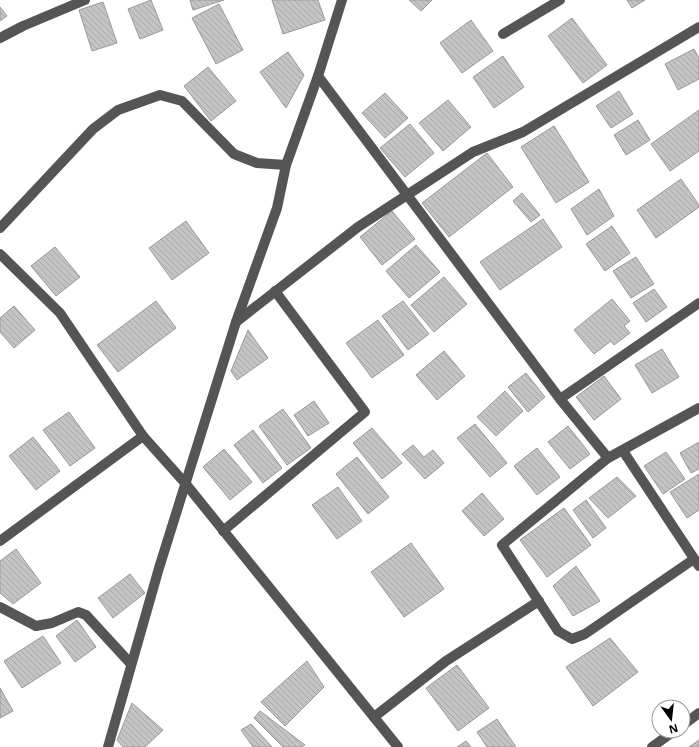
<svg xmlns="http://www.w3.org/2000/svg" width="699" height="747" font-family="'Noto Sans',sans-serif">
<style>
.building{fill:url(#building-back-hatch);stroke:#999}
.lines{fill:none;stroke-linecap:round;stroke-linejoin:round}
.minor{stroke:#555;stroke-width:10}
</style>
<defs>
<pattern id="building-back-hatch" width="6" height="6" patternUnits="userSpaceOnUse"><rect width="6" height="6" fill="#c4c4c4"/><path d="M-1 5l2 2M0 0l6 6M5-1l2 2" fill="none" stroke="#a7a7a7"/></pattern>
</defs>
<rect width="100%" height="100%" fill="#fff"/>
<!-- building -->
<g class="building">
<polygon points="151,0 163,30 140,39 128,9"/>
<polygon points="190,0 224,0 193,10"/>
<polygon points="272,0 318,0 325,20 283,34"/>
<polygon points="409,0 432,0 421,11"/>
<polygon points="627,0 645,0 632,8"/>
<polygon points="103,2 117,43 92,51 79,10"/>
<polygon points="219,4 243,50 216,64 192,18"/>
<polygon points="0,7 7,16 0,21"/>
<polygon points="572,18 607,65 583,83 548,36"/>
<polygon points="471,20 493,51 462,73 440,43"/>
<polygon points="694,49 699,58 699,79 678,90 665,64"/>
<polygon points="288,52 304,75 286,108 260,72"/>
<polygon points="503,56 524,87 494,108 473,77"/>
<polygon points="208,67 236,101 211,121 184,86"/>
<polygon points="619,91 633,114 611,128 596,106"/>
<polygon points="385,93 408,118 385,138 362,113"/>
<polygon points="448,100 471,127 443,151 419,123"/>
<polygon points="699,110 699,151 670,171 651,144"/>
<polygon points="638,120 650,140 626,155 614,135"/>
<polygon points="410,124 434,153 405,177 380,148"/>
<polygon points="554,126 589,182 556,203 521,147"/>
<polygon points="487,153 513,187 449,237 422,203"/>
<polygon points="681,179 699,205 699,207 656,238 637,210"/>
<polygon points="599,189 614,216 587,235 571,209"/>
<polygon points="522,193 540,215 531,222 513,201"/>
<polygon points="392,211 415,239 382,265 360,237"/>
<polygon points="543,219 562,247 500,290 480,262"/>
<polygon points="186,221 209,253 172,280 149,248"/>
<polygon points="612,226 630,253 605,271 586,244"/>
<polygon points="416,245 440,272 409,298 386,271"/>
<polygon points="55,247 80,277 56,296 31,266"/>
<polygon points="636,257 654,284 631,298 613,271"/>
<polygon points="444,277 467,304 434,332 411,305"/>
<polygon points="654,289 667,307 646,322 633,303"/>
<polygon points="612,299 630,321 624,326 630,333 614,345 611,341 594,354 574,330"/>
<polygon points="156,301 176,328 118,372 97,345"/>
<polygon points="403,301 429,334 408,350 382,316"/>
<polygon points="14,306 35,330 14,348 0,332 0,318"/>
<polygon points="378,320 404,355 372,378 346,343"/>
<polygon points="248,330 268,358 237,380 231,371"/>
<polygon points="662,349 679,377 652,393 635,365"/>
<polygon points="444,351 465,376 437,400 416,375"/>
<polygon points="526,373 545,397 528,412 508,387"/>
<polygon points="604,376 621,399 594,420 576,397"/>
<polygon points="505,391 523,411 496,436 477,417"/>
<polygon points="314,401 329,423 308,436 294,415"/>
<polygon points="283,409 311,448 287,465 259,426"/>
<polygon points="69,412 95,448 70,466 43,430"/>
<polygon points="475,424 507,463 490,477 457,438"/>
<polygon points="568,426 590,454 570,469 548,442"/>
<polygon points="372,428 402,463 382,479 353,443"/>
<polygon points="253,430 282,468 263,483 234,445"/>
<polygon points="33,437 60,471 36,490 9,456"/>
<polygon points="699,442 699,469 691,473 680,453"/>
<polygon points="413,445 424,457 433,450 444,463 425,479 402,454"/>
<polygon points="537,448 560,477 537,495 514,466"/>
<polygon points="224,449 252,482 230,500 203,467"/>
<polygon points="666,452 685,479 663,494 644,466"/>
<polygon points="357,457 389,497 368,514 336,474"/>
<polygon points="699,474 699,510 687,518 670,492"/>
<polygon points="617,477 636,496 608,518 589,498"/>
<polygon points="338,487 362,521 337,539 312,505"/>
<polygon points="482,493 504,519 484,536 462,511"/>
<polygon points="586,500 606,528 593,538 573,510"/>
<polygon points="564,508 591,545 547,577 520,540"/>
<polygon points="411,543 444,589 404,617 371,572"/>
<polygon points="16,549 41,583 13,604 0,593 0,561"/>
<polygon points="576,566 600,601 573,616 553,586"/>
<polygon points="130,574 145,593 113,618 98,598"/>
<polygon points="77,620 96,647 75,662 56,636"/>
<polygon points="43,636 61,663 22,688 4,661"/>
<polygon points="610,638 638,672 593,706 566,667"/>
<polygon points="307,661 324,687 285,726 261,702"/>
<polygon points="457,665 489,708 458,731 426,688"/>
<polygon points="0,688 13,711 0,718"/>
<polygon points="132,703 163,730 145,747 123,747 117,740"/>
<polygon points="260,711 305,745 301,747 283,747 254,718"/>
<polygon points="497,719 516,747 487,747 477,732"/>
<polygon points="251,724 272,747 253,747 241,730"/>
<polygon points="699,740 699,747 689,747"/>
<polygon points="466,741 471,747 457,747"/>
</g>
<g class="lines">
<!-- minor -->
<g class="minor">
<polyline points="503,34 560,0"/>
<polyline points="0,38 23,26 85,0"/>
<polyline points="318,76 560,399 608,458"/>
<polyline points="0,228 93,129 118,110 160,95 182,101 234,154 257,163 286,165"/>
<polyline points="0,254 60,313 143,436 185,483 398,747"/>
<polyline points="236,322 358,227 473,152 523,132 699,27"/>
<polyline points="560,399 699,303"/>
<polyline points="623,451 699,566"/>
<polyline points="223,531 365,412 275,291"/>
<polyline points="0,541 143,436"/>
<polyline points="694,559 585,634 572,639 558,631 502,545 608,458 699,408"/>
<polyline points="0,607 36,626 52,623 78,612 86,615 131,664"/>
<polyline points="374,717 446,661 539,601"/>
<polyline points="683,725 699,713"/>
<polyline points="108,747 159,568 236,322 277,208 286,165 318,76 342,0"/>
<polyline points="652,747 674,731"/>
</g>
</g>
<!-- north arrow -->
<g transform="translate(671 719) rotate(165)"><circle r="19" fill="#ffffff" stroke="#999999"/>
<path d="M0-3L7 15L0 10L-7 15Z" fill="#000000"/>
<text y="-6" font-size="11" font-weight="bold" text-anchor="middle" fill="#000000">N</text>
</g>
</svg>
